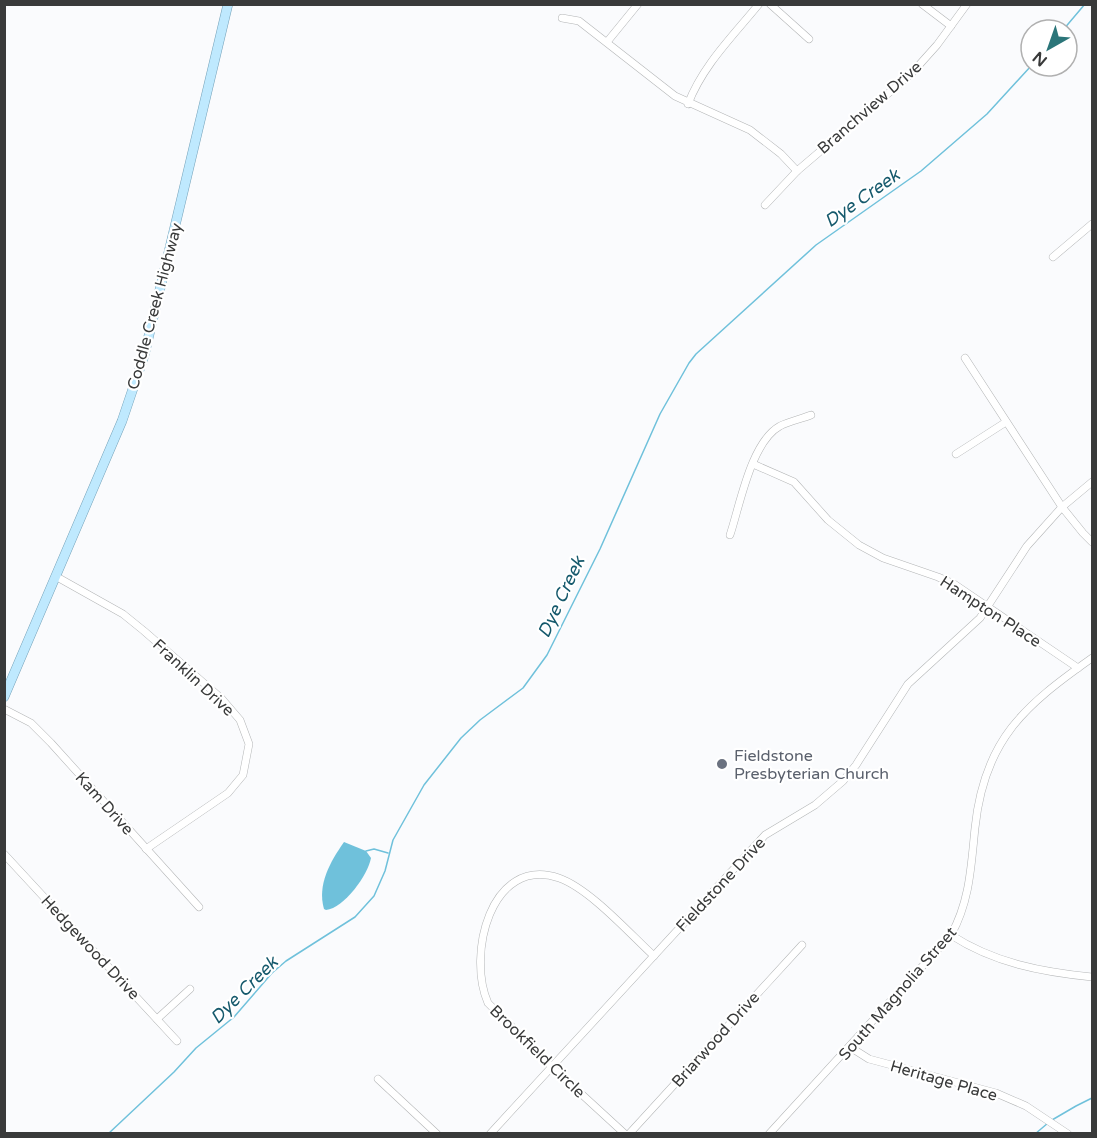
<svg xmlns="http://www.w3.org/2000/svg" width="1097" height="1138" font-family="'Varela Round',sans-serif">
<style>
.water{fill:#6fc1db}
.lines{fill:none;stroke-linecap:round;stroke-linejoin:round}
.stream{stroke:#6fc1db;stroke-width:1.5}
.minor-casing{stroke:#b3b5b6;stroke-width:8}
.major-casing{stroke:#75a2b9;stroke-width:10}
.minor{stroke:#fff;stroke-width:7}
.major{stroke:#bfe9fe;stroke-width:9}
.worship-dot{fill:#6b7280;stroke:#fff;stroke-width:2}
.labels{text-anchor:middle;stroke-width:4.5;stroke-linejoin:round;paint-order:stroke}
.street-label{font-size:16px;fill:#393a3a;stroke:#fff}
.worship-label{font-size:16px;fill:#5b616d;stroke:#fff;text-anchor:start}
.water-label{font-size:18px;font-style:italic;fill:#15596c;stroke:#fff}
</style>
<rect width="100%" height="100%" fill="#fafbfd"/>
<!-- water -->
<path class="water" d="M344 842 366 851 371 858C368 875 344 908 326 910L324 909C317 885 330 862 344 842Z"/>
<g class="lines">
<!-- stream -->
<g class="stream">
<polyline points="1063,30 1085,4"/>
<polyline points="366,851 374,849 388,853"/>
<polyline points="1052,1120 1076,1106 1092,1098"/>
<polyline points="108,1134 174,1072 196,1048 234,1017 272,973 286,961 355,917 374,896 385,871 393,840 424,785 461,738 480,720 523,688 547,655 600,549 660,414 689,363 696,354 816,245 921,171 987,114 1031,66"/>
<polyline points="1035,1134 1048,1123"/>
</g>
<defs>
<g id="minor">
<polyline points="770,4 809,39"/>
<polyline points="922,4 951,26"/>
<polyline points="562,18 579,21 675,96 750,130 781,154 797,171"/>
<polyline points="607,42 638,4"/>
<path d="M688 104C703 65 733 36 759 4"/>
<polyline points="765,205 797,171 911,74 937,45 967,4"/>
<polyline points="1053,257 1092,224"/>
<polyline points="965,358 1062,507 1083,533 1092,542"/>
<polyline points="956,454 1006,422"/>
<polyline points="753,464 794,482 828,520 859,545 883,558 938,577 954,584 1078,668"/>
<path d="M730 535C740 505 751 442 780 426 790 421 801 419 811 415"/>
<polyline points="57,577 123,614 144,631 222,699 240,720 249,744 243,775 228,793 146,849"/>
<polyline points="4,709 31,723 51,743 199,907"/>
<polyline points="4,854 177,1041"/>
<path d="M951 935C994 963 1042 972 1092 977"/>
<polyline points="157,1019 190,989"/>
<polyline points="850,1047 869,1059 996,1093 1026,1106 1068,1134"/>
<polyline points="378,1079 437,1134"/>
<polyline points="490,1134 765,835 815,805 843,781 856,765 908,684 980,618 1027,546 1062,507 1092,482"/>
<path d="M625 1134 552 1067 488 1003C467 956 490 855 559 878 590 889 629 933 654 956"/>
<polyline points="629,1134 802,945"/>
<path d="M769 1134 951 935C970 901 971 866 975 828 984 740 1024 706 1092 658"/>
</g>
<polyline id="major" points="4,697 122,421 144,356 228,4"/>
</defs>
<!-- minor casing -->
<use href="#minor" class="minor-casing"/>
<!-- major casing -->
<use href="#major" class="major-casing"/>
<!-- minor -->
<use href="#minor" class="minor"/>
<!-- major -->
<use href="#major" class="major"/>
</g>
<!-- markers -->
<circle class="worship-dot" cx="722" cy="764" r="6"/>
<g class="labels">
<!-- street labels -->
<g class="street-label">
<text transform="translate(869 107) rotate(-41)" y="6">Branchview Drive</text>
<text transform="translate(154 306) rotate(-75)" y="6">Coddle Creek Highway</text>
<text transform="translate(991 611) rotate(33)" y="6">Hampton Place</text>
<text transform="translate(194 677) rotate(43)" y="6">Franklin Drive</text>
<text transform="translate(105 803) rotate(48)" y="6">Kam Drive</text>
<text transform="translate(720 884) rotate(-47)" y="6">Fieldstone Drive</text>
<text transform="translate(91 947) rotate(47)" y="6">Hedgewood Drive</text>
<text transform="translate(897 993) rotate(-49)" y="6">South Magnolia Street</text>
<text transform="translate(715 1039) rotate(-48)" y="6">Briarwood Drive</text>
<text transform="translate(538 1051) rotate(44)" y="6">Brookfield Circle</text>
<text transform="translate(944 1080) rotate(16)" y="6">Heritage Place</text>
</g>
<!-- worship labels -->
<g class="worship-label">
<text x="734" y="761">Fieldstone<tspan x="734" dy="18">Presbyterian Church</tspan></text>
</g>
<!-- water labels -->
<g class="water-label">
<text transform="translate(862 198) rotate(-35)" y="6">Dye Creek</text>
<text transform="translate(561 597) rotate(-65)" y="6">Dye Creek</text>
<text transform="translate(244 990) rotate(-45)" y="6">Dye Creek</text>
</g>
</g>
<!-- border -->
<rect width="1097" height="1138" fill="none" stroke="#393a3a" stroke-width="12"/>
<!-- north arrow -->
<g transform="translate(1049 48) rotate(220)"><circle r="28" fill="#ffffff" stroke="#b0b0b0" stroke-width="1.5"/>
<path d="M0-4.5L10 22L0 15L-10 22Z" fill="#2b7579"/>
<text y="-9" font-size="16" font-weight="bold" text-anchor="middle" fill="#393a3a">N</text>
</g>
</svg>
